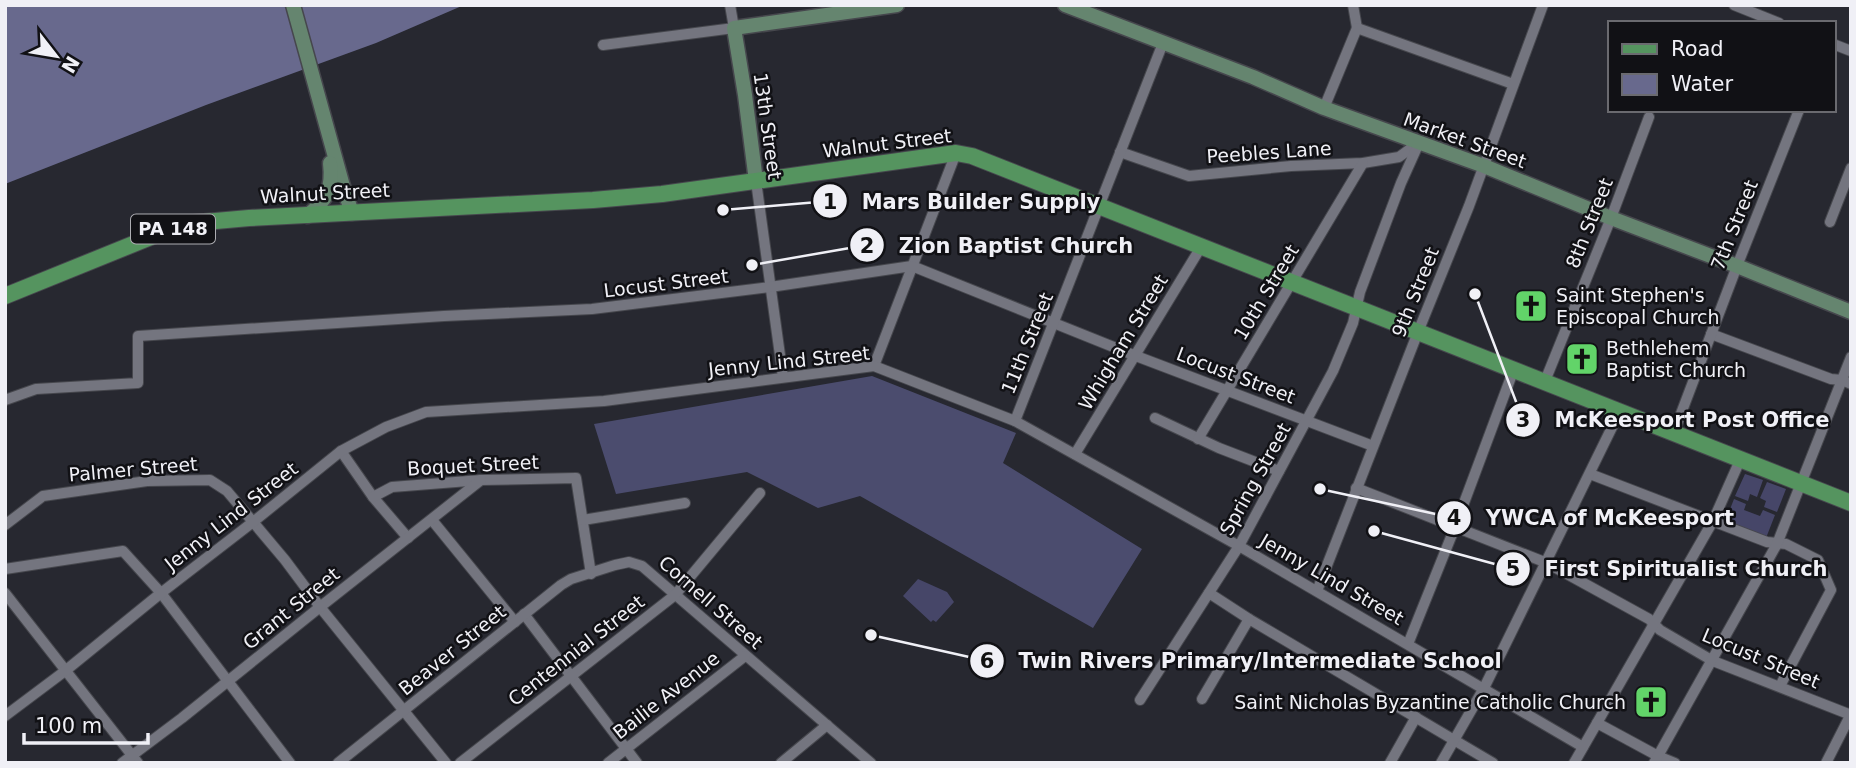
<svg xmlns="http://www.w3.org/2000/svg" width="1856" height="768" font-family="'DejaVu Sans',sans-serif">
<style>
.green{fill:#464668}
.forest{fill:#4b4c6e}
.water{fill:#68698d}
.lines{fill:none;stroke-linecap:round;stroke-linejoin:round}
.street-casing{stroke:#46474d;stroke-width:12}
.secondary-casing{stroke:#46474d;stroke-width:17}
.primary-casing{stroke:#46474d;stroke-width:18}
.street{stroke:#74757f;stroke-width:10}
.secondary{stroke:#65856f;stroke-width:14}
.primary{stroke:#55945f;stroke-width:16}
.labels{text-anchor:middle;stroke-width:5;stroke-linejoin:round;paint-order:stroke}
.shield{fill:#111115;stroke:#adadb2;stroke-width:2}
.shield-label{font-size:18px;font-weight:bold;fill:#f0f0f6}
.street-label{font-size:19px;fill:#f0f0f6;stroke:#111115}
.poi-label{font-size:19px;fill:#f0f0f6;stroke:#111115;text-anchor:start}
.leader{fill:none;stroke:#f0f0f6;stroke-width:2.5}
.callout-dot{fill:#f0f0f6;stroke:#111115;stroke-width:2.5}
.mark-label{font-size:21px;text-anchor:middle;font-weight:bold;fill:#111}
.callout-label{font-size:21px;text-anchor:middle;font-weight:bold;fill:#f0f0f6;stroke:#111115;stroke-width:5;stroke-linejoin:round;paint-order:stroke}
</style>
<rect width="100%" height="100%" fill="#272830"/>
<!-- green -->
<g class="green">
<polygon points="1745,474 1763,480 1757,497 1750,494 1748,501 1735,496"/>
<polygon points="1767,482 1786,489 1777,512 1764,507 1766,501 1760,498"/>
<polygon points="1734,499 1746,504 1744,510 1760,516 1763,510 1775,515 1766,538 1725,522"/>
<polygon points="918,579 947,592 954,602 936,622 933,620 931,622 903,596"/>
</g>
<!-- forest -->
<polygon class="forest" points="872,376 1016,433 1003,463 1142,549 1093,628 860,496 818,508 747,472 616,494 594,424"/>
<!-- water -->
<polygon class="water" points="5,5 464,5 376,43 206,105 5,184"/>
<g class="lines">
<defs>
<g id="street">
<polyline points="1353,5 1357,28"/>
<polyline points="1734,5 1779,23"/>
<polyline points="1357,28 1513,84"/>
<polyline points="1833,44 1851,51"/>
<polyline points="603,45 734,28 730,5"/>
<polyline points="1324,108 1357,28"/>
<polyline points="1120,152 1189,176 1291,166 1363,163 1399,157 1418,143"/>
<polyline points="756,181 783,377"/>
<polyline points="1830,222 1851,168"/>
<polyline points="1711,334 1831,379 1842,380 1851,384"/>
<polyline points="874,366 956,153"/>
<polyline points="1545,381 1611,218 1649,117"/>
<polyline points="5,400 36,389 138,383 138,336 444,316 592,309 770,287 912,266 1136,356 1373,446"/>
<polyline points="1155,418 1219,448 1279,471"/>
<polyline points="1015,421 1163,43"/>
<polyline points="1674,432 1737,266 1799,110"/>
<polyline points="1198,439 1363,163"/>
<polyline points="341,451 373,497 408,538"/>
<polyline points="1075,454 1201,247"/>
<polyline points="1590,474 1767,542 1786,544 1818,560 1831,590 1780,686"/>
<polyline points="1356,488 1547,563 1649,619 1660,630 1713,661 1851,715"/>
<polyline points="373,497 392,487 481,480 576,478 591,574"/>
<polyline points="432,520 515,622"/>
<polyline points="583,520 685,503"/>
<polyline points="5,525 43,496 147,481 210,480 227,491 285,560 320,607 446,763"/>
<polyline points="5,569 123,551 161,593 290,763"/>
<polyline points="1317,591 1418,332 1469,206 1543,5"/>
<polyline points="5,593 138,763"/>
<polyline points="1209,593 1249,619 1493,763"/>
<polyline points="524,614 637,763"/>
<polyline points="1408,644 1455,527 1514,369"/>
<polyline points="1202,699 1249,619"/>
<polyline points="1140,700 1239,546 1333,371 1353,323 1360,292 1401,183 1419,143"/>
<polyline points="5,716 65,671 161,593 253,522 341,451 386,427 426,412 604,401 874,366 1015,421 1239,546 1583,747"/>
<polyline points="1597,723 1658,756 1675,763"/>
<polyline points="122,763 182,718 320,607 481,480"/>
<polyline points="338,763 561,585 571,579 615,565 629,562 642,566 871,763"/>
<polyline points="460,763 675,595 760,493"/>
<polyline points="608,763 745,656"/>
<polyline points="781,763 827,725"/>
<polyline points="1390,763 1416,717"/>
<polyline points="1441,763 1484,688 1620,411"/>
<polyline points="1574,763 1713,521 1741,458"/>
<polyline points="1654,763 1777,544 1851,357"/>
<polyline points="1826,763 1851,714"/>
</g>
<g id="secondary">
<polyline points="293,5 343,186 352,213"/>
<polyline points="1065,5 1253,77 1324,108 1484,166 1611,218 1737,266 1851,312"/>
<polyline points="756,181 745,95 734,28 897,5"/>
<path d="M307 216C327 200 333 189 330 163"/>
</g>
<polyline id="primary" points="5,296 168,230 193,223 249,218 593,200 662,194 956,153 972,156 1851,503"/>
</defs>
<!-- street casing -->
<use href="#street" class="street-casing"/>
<!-- secondary casing -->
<use href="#secondary" class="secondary-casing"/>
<!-- primary casing -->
<use href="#primary" class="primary-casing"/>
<!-- street -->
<use href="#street" class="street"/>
<!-- secondary -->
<use href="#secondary" class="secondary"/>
<!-- primary -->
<use href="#primary" class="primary"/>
</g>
<!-- icons -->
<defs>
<symbol id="church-square" viewBox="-11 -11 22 22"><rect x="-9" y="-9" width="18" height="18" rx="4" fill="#62d469" stroke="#111115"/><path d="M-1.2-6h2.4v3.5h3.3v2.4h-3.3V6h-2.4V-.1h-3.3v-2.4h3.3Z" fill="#111"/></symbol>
</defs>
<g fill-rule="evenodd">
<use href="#church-square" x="1512" y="287" width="38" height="38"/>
<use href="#church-square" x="1563" y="340" width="38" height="38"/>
<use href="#church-square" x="1632" y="683" width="38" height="38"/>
</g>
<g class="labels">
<!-- shield labels -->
<rect class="shield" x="131" y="214.5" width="84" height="29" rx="5"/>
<g class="shield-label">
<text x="173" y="235">PA 148</text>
</g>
<!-- street labels -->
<g class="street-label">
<text transform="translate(768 126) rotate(82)" y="7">13th Street</text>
<text transform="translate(1465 140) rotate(20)" y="7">Market Street</text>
<text transform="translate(887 143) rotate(-7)" y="7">Walnut Street</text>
<text transform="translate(1269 152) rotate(-4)" y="7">Peebles Lane</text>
<text transform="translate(325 193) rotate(-3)" y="7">Walnut Street</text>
<text transform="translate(1589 223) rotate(-68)" y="7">8th Street</text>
<text transform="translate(1734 225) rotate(-68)" y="7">7th Street</text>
<text transform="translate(666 283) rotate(-7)" y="7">Locust Street</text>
<text transform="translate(1266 292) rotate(-59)" y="7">10th Street</text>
<text transform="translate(1415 292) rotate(-68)" y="7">9th Street</text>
<text transform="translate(1123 342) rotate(-59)" y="7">Whigham Street</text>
<text transform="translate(1027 343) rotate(-68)" y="7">11th Street</text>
<text transform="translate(789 361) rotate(-6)" y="7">Jenny Lind Street</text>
<text transform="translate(1236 375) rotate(21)" y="7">Locust Street</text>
<text transform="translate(473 465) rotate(-3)" y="7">Boquet Street</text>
<text transform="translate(133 469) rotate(-5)" y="7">Palmer Street</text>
<text transform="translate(1255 479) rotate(-61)" y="7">Spring Street</text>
<text transform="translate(231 516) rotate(-38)" y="7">Jenny Lind Street</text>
<text transform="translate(1332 579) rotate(30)" y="7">Jenny Lind Street</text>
<text transform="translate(711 602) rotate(41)" y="7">Cornell Street</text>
<text transform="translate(291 608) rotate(-39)" y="7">Grant Street</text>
<text transform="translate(452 650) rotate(-39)" y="7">Beaver Street</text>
<text transform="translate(576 650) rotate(-38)" y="7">Centennial Street</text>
<text transform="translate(1761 658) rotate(23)" y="7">Locust Street</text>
<text transform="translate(666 695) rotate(-38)" y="7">Bailie Avenue</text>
</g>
<!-- poi labels -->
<g class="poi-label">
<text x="1556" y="302">Saint Stephen's<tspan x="1556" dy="22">Episcopal Church</tspan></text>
<text x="1606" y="355">Bethlehem<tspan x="1606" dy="22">Baptist Church</tspan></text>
<text x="1626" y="709" text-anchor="end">Saint Nicholas Byzantine Catholic Church</text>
</g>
</g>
<!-- callouts -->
<path class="leader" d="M723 210L830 201M752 265L867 245M1475 294L1523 420M1320 489L1454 518M1374 531L1513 569M871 635L987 661"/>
<g class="callout-dot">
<circle cx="723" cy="210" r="7"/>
<circle cx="752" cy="265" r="7"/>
<circle cx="1475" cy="294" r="7"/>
<circle cx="1320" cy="489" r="7"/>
<circle cx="1374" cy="531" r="7"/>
<circle cx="871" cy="635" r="7"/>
<circle cx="830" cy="201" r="18"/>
<circle cx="867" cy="245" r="18"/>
<circle cx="1523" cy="420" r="18"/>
<circle cx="1454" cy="518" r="18"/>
<circle cx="1513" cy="569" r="18"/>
<circle cx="987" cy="661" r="18"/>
</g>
<g class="mark-label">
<text x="830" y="209">1</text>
<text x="867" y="253">2</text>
<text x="1523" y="427">3</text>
<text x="1454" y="525">4</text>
<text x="1513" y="576">5</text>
<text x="987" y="668">6</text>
</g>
<g class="callout-label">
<text x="981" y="209">Mars Builder Supply</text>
<text x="1016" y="253">Zion Baptist Church</text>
<text x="1692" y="427">McKeesport Post Office</text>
<text x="1610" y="525">YWCA of McKeesport</text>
<text x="1686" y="576">First Spiritualist Church</text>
<text x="1260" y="668">Twin Rivers Primary/Intermediate School</text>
</g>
<!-- border -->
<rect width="1856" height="768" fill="none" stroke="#f0f0f6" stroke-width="14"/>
<!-- legend -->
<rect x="1608" y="21" width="228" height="91" fill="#111115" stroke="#6a6a6f" stroke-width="2"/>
<rect x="1622" y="44" width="35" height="10" fill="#55945f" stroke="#6a6a6f" stroke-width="2"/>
<text x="1671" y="56" font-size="21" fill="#f0f0f6">Road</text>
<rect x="1622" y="74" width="35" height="21" fill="#68698d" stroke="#6a6a6f" stroke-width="2"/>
<text x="1671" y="91" font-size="21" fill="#f0f0f6">Water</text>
<!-- north arrow -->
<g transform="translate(56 56) rotate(121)" stroke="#111115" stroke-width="5" paint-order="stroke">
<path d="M0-5L12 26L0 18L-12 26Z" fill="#f0f0f6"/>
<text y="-10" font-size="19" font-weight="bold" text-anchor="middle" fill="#f0f0f6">N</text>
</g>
<!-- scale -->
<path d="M24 733v10h124v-10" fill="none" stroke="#f0f0f6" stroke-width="3.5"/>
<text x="35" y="733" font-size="21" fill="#f0f0f6" stroke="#111115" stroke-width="5" paint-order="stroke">100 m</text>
</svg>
